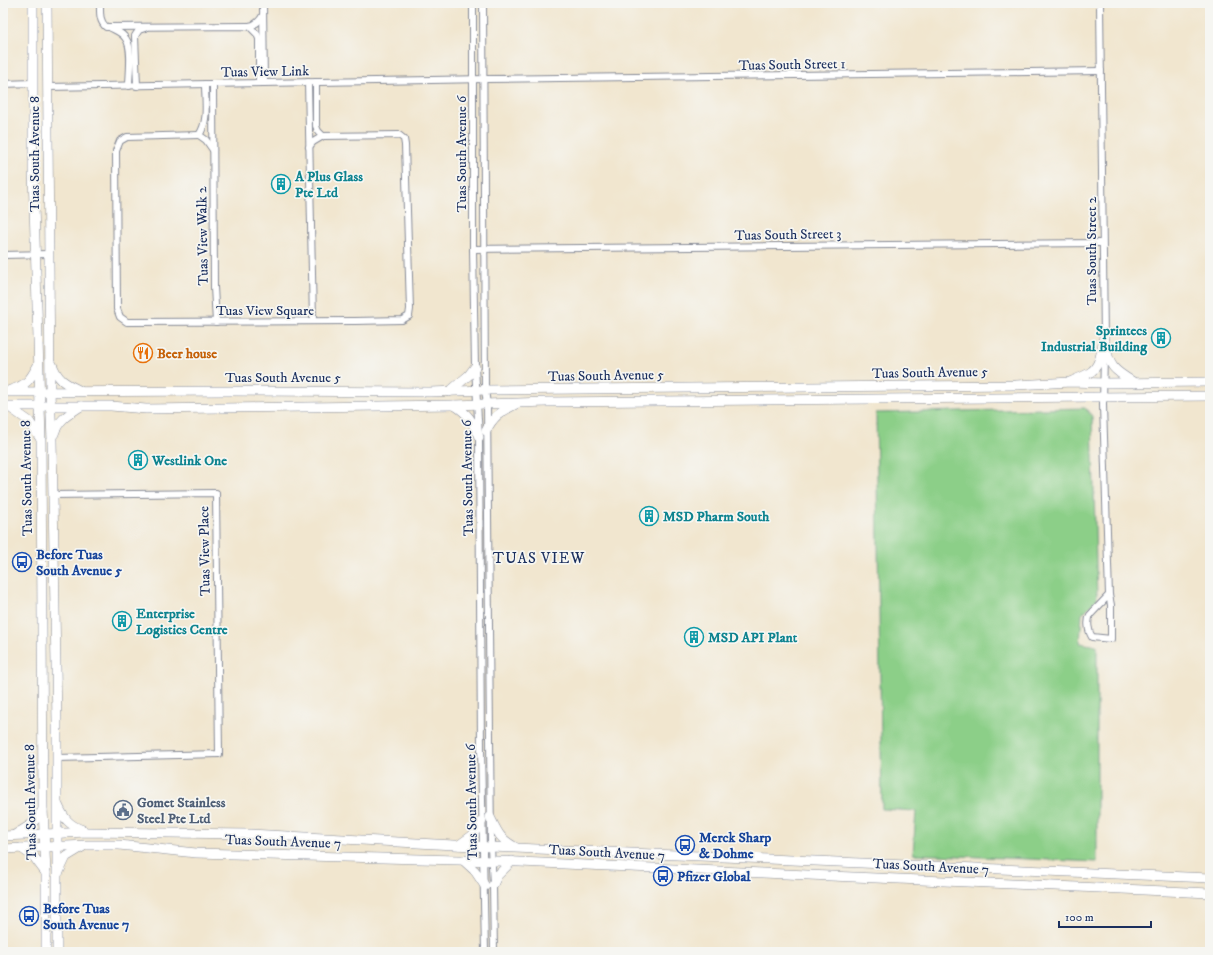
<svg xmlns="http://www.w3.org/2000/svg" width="1213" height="955" font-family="'IM FELL DW Pica',serif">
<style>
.green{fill:#8ccf88;stroke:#547f73}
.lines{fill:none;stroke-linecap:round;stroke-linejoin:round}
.street-casing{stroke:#868a96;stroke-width:8}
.secondary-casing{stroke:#868a96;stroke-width:10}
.street{stroke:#fff;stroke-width:6}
.secondary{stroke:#fff;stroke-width:9}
.labels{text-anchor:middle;stroke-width:3.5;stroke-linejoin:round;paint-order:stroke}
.street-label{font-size:14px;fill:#1b2f5e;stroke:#f6f6f2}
.culture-label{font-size:14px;font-weight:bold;fill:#0d838f;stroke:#f6f6f2;text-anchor:start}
.food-label{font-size:14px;font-weight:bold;fill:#c56008;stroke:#f6f6f2;text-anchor:start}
.transit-label{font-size:14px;font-weight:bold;fill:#164399;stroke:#f6f6f2;text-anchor:start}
.service-label{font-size:14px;font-weight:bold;fill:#4e5e75;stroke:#f6f6f2;text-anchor:start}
.neighbourhood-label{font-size:15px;letter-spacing:1px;fill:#1b2f5e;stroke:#f6f6f2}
</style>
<rect width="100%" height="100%" fill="#f6f6f2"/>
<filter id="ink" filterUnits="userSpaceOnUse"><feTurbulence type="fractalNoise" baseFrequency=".025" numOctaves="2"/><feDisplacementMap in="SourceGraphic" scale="8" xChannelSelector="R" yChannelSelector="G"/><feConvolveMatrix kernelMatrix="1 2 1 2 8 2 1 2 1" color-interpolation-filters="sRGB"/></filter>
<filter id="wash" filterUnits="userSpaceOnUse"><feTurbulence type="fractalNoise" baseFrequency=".012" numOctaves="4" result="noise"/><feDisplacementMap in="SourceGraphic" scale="16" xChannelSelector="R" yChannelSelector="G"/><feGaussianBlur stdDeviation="0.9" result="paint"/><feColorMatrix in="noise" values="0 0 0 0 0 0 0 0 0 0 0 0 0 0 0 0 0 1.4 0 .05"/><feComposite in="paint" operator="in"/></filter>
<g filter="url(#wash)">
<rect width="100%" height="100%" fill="#f1e6cf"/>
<!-- green -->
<polygon class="green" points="1085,408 1092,416 1097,599 1082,614 1080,643 1097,646 1097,862 913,854 916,811 882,809 876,413"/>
</g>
<g filter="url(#ink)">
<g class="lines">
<defs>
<g id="street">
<path d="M100 3C100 12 99 21 106 27L249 26 257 34 259 39V83"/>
<polyline points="263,3 264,83"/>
<polyline points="473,3 473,249 475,367 479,437 481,749 485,952"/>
<polyline points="483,3 485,390 487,404 491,847 493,885 494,952"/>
<polyline points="1100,3 1104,340"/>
<path d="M249 26C256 25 260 21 263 15"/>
<path d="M111 28C117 31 123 33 126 39 133 49 129 74 129 86"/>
<polyline points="308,82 313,321"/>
<polyline points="316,82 316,126 318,131 323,136"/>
<polyline points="3,84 33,83"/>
<polyline points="213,84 214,287 216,322"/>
<polyline points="137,86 135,36 139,30 145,28"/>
<polyline points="48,87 487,79 1101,71"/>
<polyline points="199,135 127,137 120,141 116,151 117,309 120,317 127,322 355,321 402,320 409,316 410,309 405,145 404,139 399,135 323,136 313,142 309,147"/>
<path d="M199 135C209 121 205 101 205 84"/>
<polyline points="199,135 206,140 213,150"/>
<polyline points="473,249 1102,243"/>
<polyline points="3,255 49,254"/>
<path d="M1104 353 1103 405 1109 595 1111 605V639L1092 637C1088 631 1087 621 1090 615L1109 595"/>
<polyline points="53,495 216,493 219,754 57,758"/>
</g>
<g id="secondary">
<polyline points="33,3 33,171 41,440 43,809 46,873 46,952"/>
<polyline points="47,3 50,392 52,440 57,722 57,952"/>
<path d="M1105 343C1109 368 1115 371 1135 383"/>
<path d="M52 364C58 380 64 383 79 390"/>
<path d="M1072 381C1078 378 1086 376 1092 371 1101 364 1102 347 1104 336"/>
<path d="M10 390C27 385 30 380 38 365"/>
<polyline points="3,392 231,391 430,392 485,390 1016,385 1071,382 1104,383 1210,382"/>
<polyline points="449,392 469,375 475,367"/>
<path d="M454 405C469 414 472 421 479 437"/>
<polyline points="3,406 111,406 146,409 454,405 547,402 1210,396"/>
<polyline points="9,407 29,421 40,438"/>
<path d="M486 431C494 415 501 412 516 404"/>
<path d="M54 434C58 420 69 414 81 406"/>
<path d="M58 805C64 819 69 825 83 830"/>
<path d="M490 817C498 833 499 838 515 847"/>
<polyline points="16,834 32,824 43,810"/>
<polyline points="3,836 87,832 250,834 491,847 1210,878"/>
<polyline points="459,845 473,835 482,821"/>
<polyline points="21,848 34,857 46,873"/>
<polyline points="3,849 87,845 119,845 196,853 496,861 1210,893"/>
<polyline points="463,860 475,871 485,886"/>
<polyline points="59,872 66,857 84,846"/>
<polyline points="493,885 497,876 512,861"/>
</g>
</defs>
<!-- street casing -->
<use href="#street" class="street-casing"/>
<!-- secondary casing -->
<use href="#secondary" class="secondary-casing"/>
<!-- street -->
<use href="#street" class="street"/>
<!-- secondary -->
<use href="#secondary" class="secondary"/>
</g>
</g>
<!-- icons -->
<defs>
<symbol id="building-ring" viewBox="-11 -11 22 22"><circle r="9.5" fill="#f6f6f2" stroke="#0f9aa8" stroke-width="1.5"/><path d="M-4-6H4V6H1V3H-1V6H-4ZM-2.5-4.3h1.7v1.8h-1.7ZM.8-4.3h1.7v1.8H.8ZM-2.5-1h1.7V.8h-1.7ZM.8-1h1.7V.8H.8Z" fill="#0f9aa8"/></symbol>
<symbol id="restaurant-ring" viewBox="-11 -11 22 22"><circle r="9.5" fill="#f6f6f2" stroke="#e8710a" stroke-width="1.5"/><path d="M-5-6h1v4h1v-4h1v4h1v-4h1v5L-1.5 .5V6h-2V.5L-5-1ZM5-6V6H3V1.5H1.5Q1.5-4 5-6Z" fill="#e8710a"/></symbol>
<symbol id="bus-ring" viewBox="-11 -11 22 22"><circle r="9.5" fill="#f6f6f2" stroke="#1a4fb4" stroke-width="1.5"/><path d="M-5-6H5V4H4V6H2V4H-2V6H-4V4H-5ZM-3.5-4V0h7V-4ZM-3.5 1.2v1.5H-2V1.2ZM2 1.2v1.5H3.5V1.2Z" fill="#1a4fb4"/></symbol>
<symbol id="civic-ring" viewBox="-11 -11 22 22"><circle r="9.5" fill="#f6f6f2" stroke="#5c6f8a" stroke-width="1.5"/><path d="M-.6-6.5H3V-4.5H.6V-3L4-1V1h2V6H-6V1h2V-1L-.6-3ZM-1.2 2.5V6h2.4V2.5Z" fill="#5c6f8a"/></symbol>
</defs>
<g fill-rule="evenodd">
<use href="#building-ring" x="270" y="173" width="22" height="22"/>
<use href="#building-ring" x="1150" y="327" width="22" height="22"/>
<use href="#restaurant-ring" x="132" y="342" width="22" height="22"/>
<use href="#building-ring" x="127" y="449" width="22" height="22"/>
<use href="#building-ring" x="638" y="505" width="22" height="22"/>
<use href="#bus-ring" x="11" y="551" width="22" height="22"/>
<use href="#building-ring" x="111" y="610" width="22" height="22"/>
<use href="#building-ring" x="683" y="626" width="22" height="22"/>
<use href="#civic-ring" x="112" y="799" width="22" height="22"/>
<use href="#bus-ring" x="674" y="834" width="22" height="22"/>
<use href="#bus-ring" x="652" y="865" width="22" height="22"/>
<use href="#bus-ring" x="18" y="905" width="22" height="22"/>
</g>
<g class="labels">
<!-- street labels -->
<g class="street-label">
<text transform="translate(792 64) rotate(-1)" y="5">Tuas South Street 1</text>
<text transform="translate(265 71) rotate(-1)" y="5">Tuas View Link</text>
<text transform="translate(34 154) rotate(-90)" y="5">Tuas South Avenue 8</text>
<text transform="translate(461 154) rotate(-90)" y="5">Tuas South Avenue 6</text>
<text transform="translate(788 234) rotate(-1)" y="5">Tuas South Street 3</text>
<text transform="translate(202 236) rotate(-91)" y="5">Tuas View Walk 2</text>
<text transform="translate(1091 251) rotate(-90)" y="5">Tuas South Street 2</text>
<text x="265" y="315">Tuas View Square</text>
<text transform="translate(930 372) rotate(-1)" y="5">Tuas South Avenue 5</text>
<text transform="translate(606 375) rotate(-1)" y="5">Tuas South Avenue 5</text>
<text x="283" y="382">Tuas South Avenue 5</text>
<text transform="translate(26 478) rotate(-91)" y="5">Tuas South Avenue 8</text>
<text transform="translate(467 478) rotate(-91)" y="5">Tuas South Avenue 6</text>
<text transform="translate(204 551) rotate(-91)" y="5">Tuas View Place</text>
<text transform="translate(30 802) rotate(-91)" y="5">Tuas South Avenue 8</text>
<text transform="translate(471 802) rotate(-91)" y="5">Tuas South Avenue 6</text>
<text transform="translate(283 841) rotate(2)" y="5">Tuas South Avenue 7</text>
<text transform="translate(607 852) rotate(3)" y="5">Tuas South Avenue 7</text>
<text transform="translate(931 866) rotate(3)" y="5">Tuas South Avenue 7</text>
</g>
<!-- culture labels -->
<g class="culture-label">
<text x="295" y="181">A Plus Glass<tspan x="295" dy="16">Pte Ltd</tspan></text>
<text x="1147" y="335" text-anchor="end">Sprintecs<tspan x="1147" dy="16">Industrial Building</tspan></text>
<text x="152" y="465">Westlink One</text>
<text x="663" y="521">MSD Pharm South</text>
<text x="136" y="618">Enterprise<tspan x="136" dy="16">Logistics Centre</tspan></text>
<text x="708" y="642">MSD API Plant</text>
</g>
<!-- food labels -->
<g class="food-label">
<text x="157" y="358">Beer house</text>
</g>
<!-- transit labels -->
<g class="transit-label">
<text x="36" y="559">Before Tuas<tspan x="36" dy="16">South Avenue 5</tspan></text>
<text x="699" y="842">Merck Sharp<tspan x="699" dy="16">&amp; Dohme</tspan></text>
<text x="677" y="881">Pfizer Global</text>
<text x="43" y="913">Before Tuas<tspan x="43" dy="16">South Avenue 7</tspan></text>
</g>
<!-- service labels -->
<g class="service-label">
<text x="137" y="807">Gomet Stainless<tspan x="137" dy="16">Steel Pte Ltd</tspan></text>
</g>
<!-- neighbourhood labels -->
<g class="neighbourhood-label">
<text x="539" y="563">TUAS VIEW</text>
</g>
</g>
<!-- margin -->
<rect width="1213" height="955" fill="none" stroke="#f6f6f2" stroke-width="16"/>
<!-- scale -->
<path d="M1059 921v6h92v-6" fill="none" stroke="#1b2f5e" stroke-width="2"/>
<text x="1065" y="921" font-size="12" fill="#1b2f5e" stroke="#f6f6f2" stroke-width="3" paint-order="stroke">100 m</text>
</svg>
